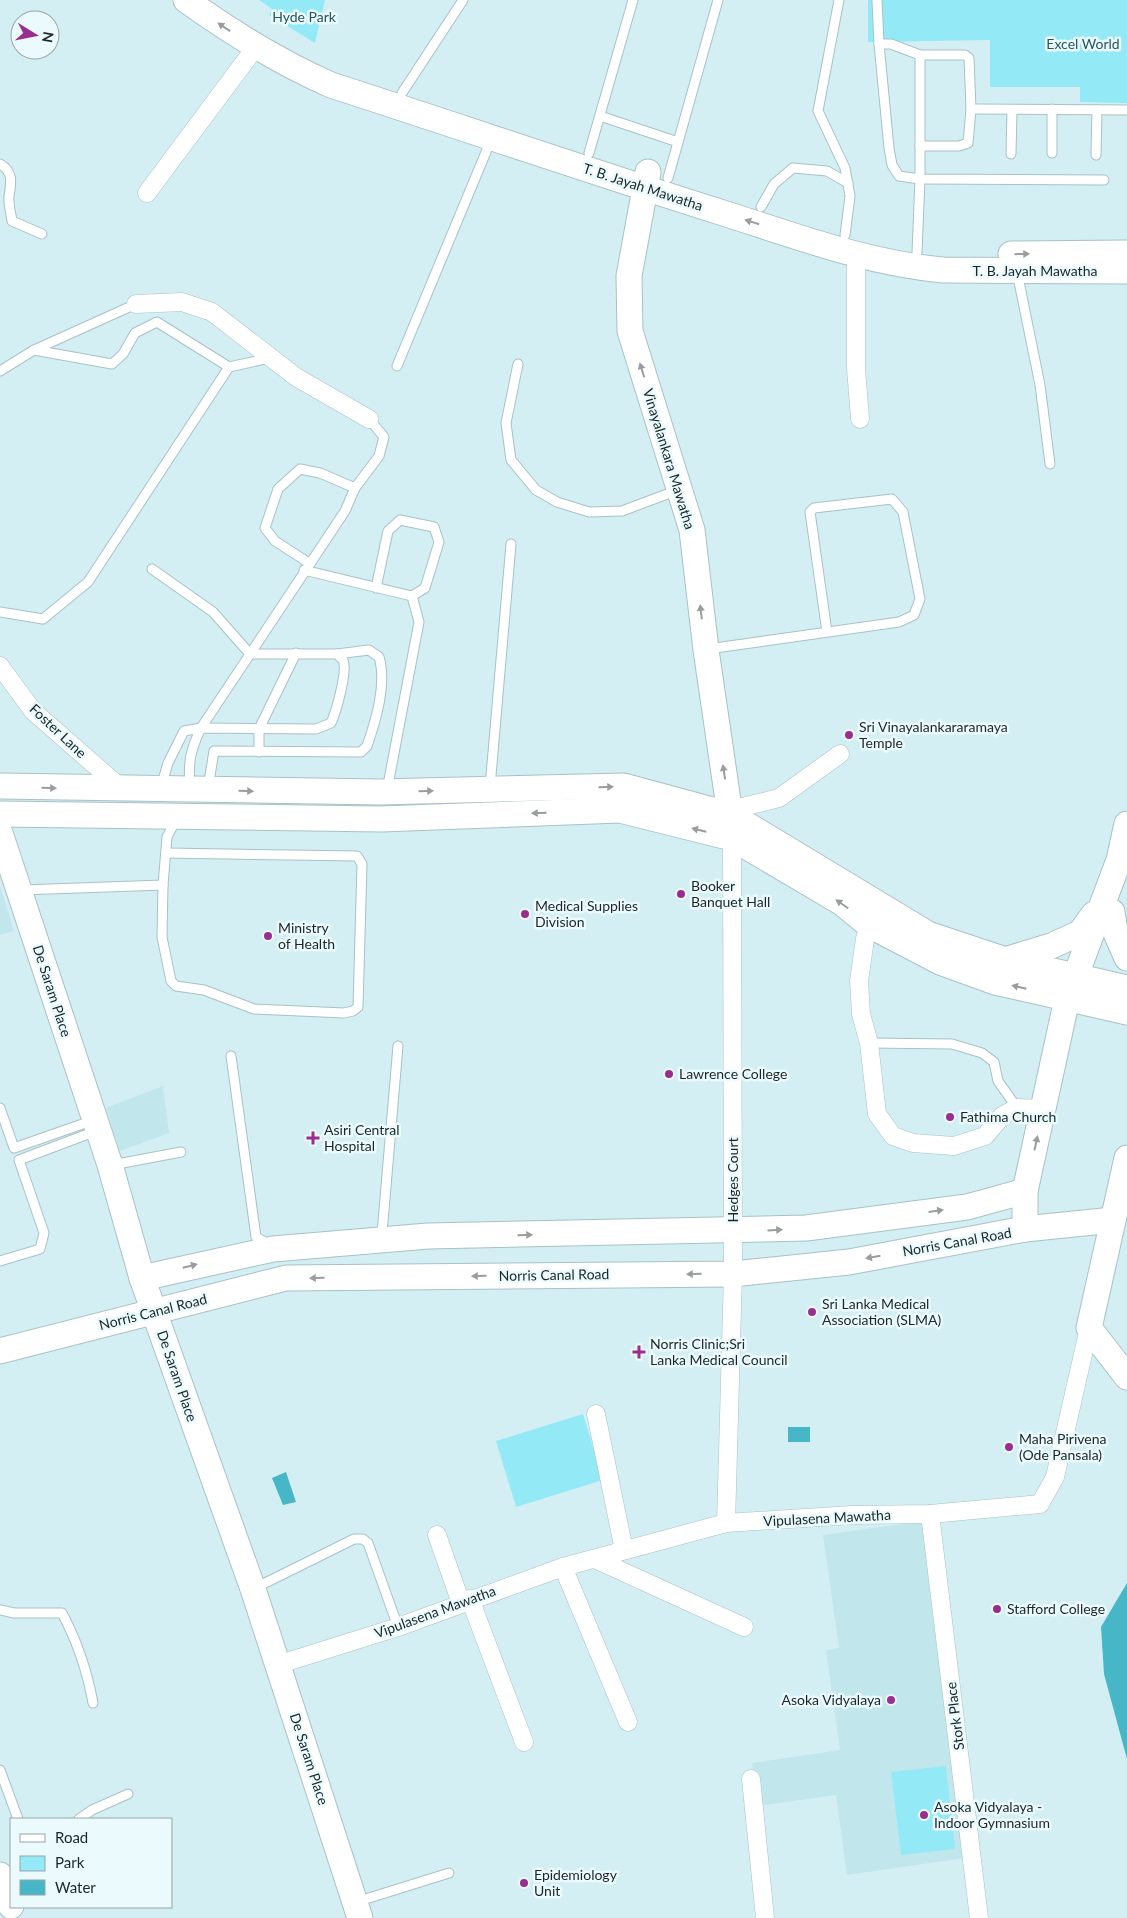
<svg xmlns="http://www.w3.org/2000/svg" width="1127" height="1918" font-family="Lato,sans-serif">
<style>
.built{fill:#c1e6ec}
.green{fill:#94e9f7}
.water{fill:#47b6c6}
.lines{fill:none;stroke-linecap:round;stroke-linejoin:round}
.lane-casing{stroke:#a7c2c6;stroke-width:11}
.street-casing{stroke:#a7c2c6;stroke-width:19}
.secondary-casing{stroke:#a7c2c6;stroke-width:27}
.lane{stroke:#fff;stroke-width:9}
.street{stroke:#fff;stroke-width:18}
.secondary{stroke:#fff;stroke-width:25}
.oneway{fill:#999d9e}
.poi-dot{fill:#992e90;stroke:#eafafd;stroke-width:2}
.labels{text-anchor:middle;stroke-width:5;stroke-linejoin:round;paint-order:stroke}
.park-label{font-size:14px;fill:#27565d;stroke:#eafafd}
.street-label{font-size:14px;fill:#1c2628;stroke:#eafafd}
.poi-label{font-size:14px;fill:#1c2628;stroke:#eafafd;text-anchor:start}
</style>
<rect width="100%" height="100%" fill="#d4eff4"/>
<!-- built -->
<g class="built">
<polygon points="0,887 14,931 0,935"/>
<polygon points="163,1086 169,1133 120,1151 106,1108"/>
<polygon points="925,1521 972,1857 847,1875 836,1795 758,1806 752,1763 840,1750 826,1650 839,1648 823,1535"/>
</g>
<!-- green -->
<g class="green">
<polygon points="259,0 325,0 315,43 269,15 272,9"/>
<polygon points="868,0 1127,0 1127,103 1080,102 1080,87 990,87 990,40 868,42"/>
<polygon points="583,1414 603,1480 516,1507 496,1441"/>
<polygon points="946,1766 955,1849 901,1855 891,1772"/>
</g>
<!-- water -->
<g class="water">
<rect x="788" y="1427" width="22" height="15"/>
<polygon points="286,1472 296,1502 283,1505 272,1478"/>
<polygon points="1127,1583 1127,1759 1104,1674 1101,1627"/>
</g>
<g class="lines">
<defs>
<g id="lane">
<polyline points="839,0 818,111 845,168 850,196 845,235"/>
<polyline points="877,0 879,44 889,148 892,165 899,176 920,179 1104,180"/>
<polyline points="879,44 891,44 920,55 965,55 969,58 971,109 968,143 959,146 920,146"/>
<polyline points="402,93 463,0"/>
<polyline points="971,109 1127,110"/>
<polyline points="600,116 678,142"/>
<polyline points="589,153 633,0"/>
<polyline points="1052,153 1052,109"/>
<polyline points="1011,154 1012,110"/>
<polyline points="1096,155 1097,110"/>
<path d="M0 164C14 172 11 184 9 196 8 204 11 213 12 221L42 234"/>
<polyline points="668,178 718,0"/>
<polyline points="761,207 774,184 793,168 827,171 848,183"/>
<polyline points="917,252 920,179 920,55"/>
<polyline points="1017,272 1040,385 1050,464"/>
<polyline points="34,350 112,364 123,354 135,333 157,322 229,367 270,358"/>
<polyline points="518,364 506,423 511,460 536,490 557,502 589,512 622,511 678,490"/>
<polyline points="397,366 491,140"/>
<polyline points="0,371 34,350 136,304"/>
<polyline points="309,563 275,541 265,528 278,489 300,469 320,473 355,488"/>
<path d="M152 569 213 612 250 654H337C338 655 342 659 343 660 348 671 336 712 331 723L316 729 201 728 184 731 168 763 161 787"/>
<polyline points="304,570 412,596 425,588 439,542 434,527 400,520 388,531 376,588"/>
<polyline points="0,612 43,619 88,582 229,367"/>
<polyline points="708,649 899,622 914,615 920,599 903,512 892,499 814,508 810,512 827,632"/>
<polyline points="259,752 259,729 296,653"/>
<polyline points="490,787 511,544"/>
<path d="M190 788C188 762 190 751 201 728L345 511 355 488 379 456 384 437 369 419"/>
<path d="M208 788 214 751 361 752 367 746C376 720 387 684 379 657L369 650 337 654"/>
<polyline points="387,790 419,622 412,596"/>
<polyline points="163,885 162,937 171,981 176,986 204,990 254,1009 344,1013 353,1011 358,1007 362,864 357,856 166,853"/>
<polyline points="21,890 163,885 167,837 176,820"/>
<polyline points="869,1043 952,1044 982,1053 994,1062 998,1081 1017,1108"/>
<polyline points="231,1056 256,1237 263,1241"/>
<polyline points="0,1108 14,1148 94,1120"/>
<polyline points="112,1165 181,1152"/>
<polyline points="382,1233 398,1046"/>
<polyline points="0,1261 40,1249 44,1233 19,1160 96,1131"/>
<polyline points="255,1588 354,1539 363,1539 368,1543 398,1627"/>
<path d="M0 1610 14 1613H62C78 1643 87 1670 93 1703"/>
<polyline points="0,1770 18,1819"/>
<polyline points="79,1819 92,1810 128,1794"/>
<polyline points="356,1902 449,1873"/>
</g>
<g id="street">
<polyline points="147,193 255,48"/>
<polyline points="856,254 856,368 860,419"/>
<polyline points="136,304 182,302 212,312 296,377 369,419"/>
<polyline points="0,666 33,711 122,789"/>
<polyline points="730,810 779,798 840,754"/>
<polyline points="869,925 865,939 859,981 861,1014 869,1043 877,1114 893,1136 913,1143 954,1146 985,1136 1002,1116 1017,1108 1043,1109"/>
<polyline points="596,1414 624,1550"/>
<polyline points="930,1514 979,1918"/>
<polyline points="726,1523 733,1274 732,838"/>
<polyline points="437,1535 461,1603"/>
<polyline points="595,1559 744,1627"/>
<polyline points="563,1567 628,1722"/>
<polyline points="470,1599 524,1742"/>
<polyline points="277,1665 398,1627 563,1567 726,1523 852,1515 930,1514 1040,1504 1055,1477 1089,1328"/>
<polyline points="751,1779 765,1918"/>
</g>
<g id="secondary">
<path d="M186 0C232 33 279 62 331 85 461 127 590 171 720 212 793 235 866 263 943 270L1127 271"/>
<polyline points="648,172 629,276 630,331 692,530 706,650 732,828"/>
<polyline points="1011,254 1127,253"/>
<polyline points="0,786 380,792 624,786 731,815 928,934 1006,960 1127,988"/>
<polyline points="0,814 381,819 620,810 732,838 842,903 869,925 940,962 995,982 1127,1012"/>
<polyline points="0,833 110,1165 142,1278 253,1589 360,1918"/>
<polyline points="1112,912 1115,931 1127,958"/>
<polyline points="1008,959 1051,946 1080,933 1094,914"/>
<polyline points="1127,1158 1089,1328 1127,1377"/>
<polyline points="1025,1229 1025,1191 1067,999 1119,860 1127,824"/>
<polyline points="142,1278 273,1249 428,1236 806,1228 967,1207 1025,1191"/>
<polyline points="0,1351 286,1278 733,1274 849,1262 1025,1229 1113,1220"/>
<polyline points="0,1875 11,1906"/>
</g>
</defs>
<!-- lane casing -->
<use href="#lane" class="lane-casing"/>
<!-- street casing -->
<use href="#street" class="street-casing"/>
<!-- secondary casing -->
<use href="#secondary" class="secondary-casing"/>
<!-- lane -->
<use href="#lane" class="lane"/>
<!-- street -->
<use href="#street" class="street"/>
<!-- secondary -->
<use href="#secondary" class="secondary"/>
</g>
<!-- one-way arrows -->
<defs><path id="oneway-solid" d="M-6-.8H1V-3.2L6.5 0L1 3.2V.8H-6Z" transform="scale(1.25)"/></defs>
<g class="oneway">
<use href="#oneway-solid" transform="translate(224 27) rotate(-146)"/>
<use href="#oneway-solid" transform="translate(752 222) rotate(-163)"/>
<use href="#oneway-solid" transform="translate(1022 254) rotate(-1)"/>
<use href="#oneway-solid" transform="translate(642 370) rotate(-107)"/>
<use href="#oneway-solid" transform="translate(701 612) rotate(-97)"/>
<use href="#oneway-solid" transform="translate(724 772) rotate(-99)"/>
<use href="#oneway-solid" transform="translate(606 787) rotate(-1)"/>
<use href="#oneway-solid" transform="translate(49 788) rotate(1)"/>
<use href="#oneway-solid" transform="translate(246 791) rotate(1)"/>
<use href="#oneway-solid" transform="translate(426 791) rotate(-2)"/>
<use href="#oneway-solid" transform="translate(539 813) rotate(178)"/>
<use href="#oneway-solid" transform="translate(699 830) rotate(-166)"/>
<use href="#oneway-solid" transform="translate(842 904) rotate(-145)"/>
<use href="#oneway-solid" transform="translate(1019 987) rotate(-167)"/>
<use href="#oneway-solid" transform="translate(1036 1143) rotate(-78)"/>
<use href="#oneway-solid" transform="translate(936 1211) rotate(-8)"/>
<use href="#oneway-solid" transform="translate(775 1230) rotate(-3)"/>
<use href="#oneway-solid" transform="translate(525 1235) rotate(-1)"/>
<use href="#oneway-solid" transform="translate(873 1257) rotate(170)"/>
<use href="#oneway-solid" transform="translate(190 1266) rotate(-14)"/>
<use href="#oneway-solid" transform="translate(694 1274) rotate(179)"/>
<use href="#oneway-solid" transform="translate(479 1276) rotate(179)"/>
<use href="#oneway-solid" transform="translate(317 1278) rotate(179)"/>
</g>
<!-- markers -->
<g class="poi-dot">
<circle cx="849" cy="735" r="5"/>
<circle cx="681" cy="894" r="5"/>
<circle cx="525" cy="914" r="5"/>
<circle cx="268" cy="936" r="5"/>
<circle cx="669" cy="1074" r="5"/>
<circle cx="950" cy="1117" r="5"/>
<path d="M310.5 1130.5h5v5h5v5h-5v5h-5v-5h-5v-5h5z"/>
<circle cx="812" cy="1312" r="5"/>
<path d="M636.5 1344.5h5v5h5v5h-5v5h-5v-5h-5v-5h5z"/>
<circle cx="1009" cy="1447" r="5"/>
<circle cx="997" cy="1609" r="5"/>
<circle cx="891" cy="1700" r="5"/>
<circle cx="924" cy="1815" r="5"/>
<circle cx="524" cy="1883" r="5"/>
</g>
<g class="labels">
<!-- park labels -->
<g class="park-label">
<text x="304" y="22">Hyde Park</text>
<text x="1083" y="49">Excel World</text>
</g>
<!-- street labels -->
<g class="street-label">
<text transform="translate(643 187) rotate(18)" y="5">T. B. Jayah Mawatha</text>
<text x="1035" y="276">T. B. Jayah Mawatha</text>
<text transform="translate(669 459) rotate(73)" y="5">Vinayalankara Mawatha</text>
<text transform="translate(58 731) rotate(43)" y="5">Foster Lane</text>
<text transform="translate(52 991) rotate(72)" y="5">De Saram Place</text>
<text transform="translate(733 1180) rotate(-90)" y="5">Hedges Court</text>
<text transform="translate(957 1242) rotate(-10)" y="5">Norris Canal Road</text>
<text transform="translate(554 1275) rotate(-1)" y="5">Norris Canal Road</text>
<text transform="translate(153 1312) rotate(-14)" y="5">Norris Canal Road</text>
<text transform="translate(177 1376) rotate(71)" y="5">De Saram Place</text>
<text transform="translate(827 1518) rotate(-3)" y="5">Vipulasena Mawatha</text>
<text transform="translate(435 1612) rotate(-20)" y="5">Vipulasena Mawatha</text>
<text transform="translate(955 1716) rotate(-97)" y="5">Stork Place</text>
<text transform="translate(309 1759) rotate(72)" y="5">De Saram Place</text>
</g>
<!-- poi labels -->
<g class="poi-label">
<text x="859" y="732">Sri Vinayalankararamaya<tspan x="859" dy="16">Temple</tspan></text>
<text x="691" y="891">Booker<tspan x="691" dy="16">Banquet Hall</tspan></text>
<text x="535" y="911">Medical Supplies<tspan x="535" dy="16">Division</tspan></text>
<text x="278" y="933">Ministry<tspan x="278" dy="16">of Health</tspan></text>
<text x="679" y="1079">Lawrence College</text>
<text x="960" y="1122">Fathima Church</text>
<text x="324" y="1135">Asiri Central<tspan x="324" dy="16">Hospital</tspan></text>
<text x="822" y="1309">Sri Lanka Medical<tspan x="822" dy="16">Association (SLMA)</tspan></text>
<text x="650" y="1349">Norris Clinic;Sri<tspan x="650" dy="16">Lanka Medical Council</tspan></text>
<text x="1019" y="1444">Maha Pirivena<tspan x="1019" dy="16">(Ode Pansala)</tspan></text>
<text x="1007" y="1614">Stafford College</text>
<text x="881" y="1705" text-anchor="end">Asoka Vidyalaya</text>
<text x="934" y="1812">Asoka Vidyalaya -<tspan x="934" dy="16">Indoor Gymnasium</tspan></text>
<text x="534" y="1880">Epidemiology<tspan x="534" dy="16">Unit</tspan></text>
</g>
</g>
<!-- legend -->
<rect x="10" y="1818" width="162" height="90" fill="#eafafd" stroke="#98a5a8"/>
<rect x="20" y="1834" width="25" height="8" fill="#ffffff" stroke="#98a5a8"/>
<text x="55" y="1843" font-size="15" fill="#1c2628">Road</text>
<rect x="20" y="1856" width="25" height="15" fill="#94e9f7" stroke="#98a5a8"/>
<text x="55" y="1868" font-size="15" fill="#1c2628">Park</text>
<rect x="20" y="1880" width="25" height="15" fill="#47b6c6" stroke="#98a5a8"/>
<text x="55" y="1893" font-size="15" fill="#1c2628">Water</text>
<!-- north arrow -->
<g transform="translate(35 35) rotate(100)"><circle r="24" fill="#eafafd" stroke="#98a5a8"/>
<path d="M0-4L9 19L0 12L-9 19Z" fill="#992e90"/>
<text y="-8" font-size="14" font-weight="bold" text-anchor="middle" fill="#1c2628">N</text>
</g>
</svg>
